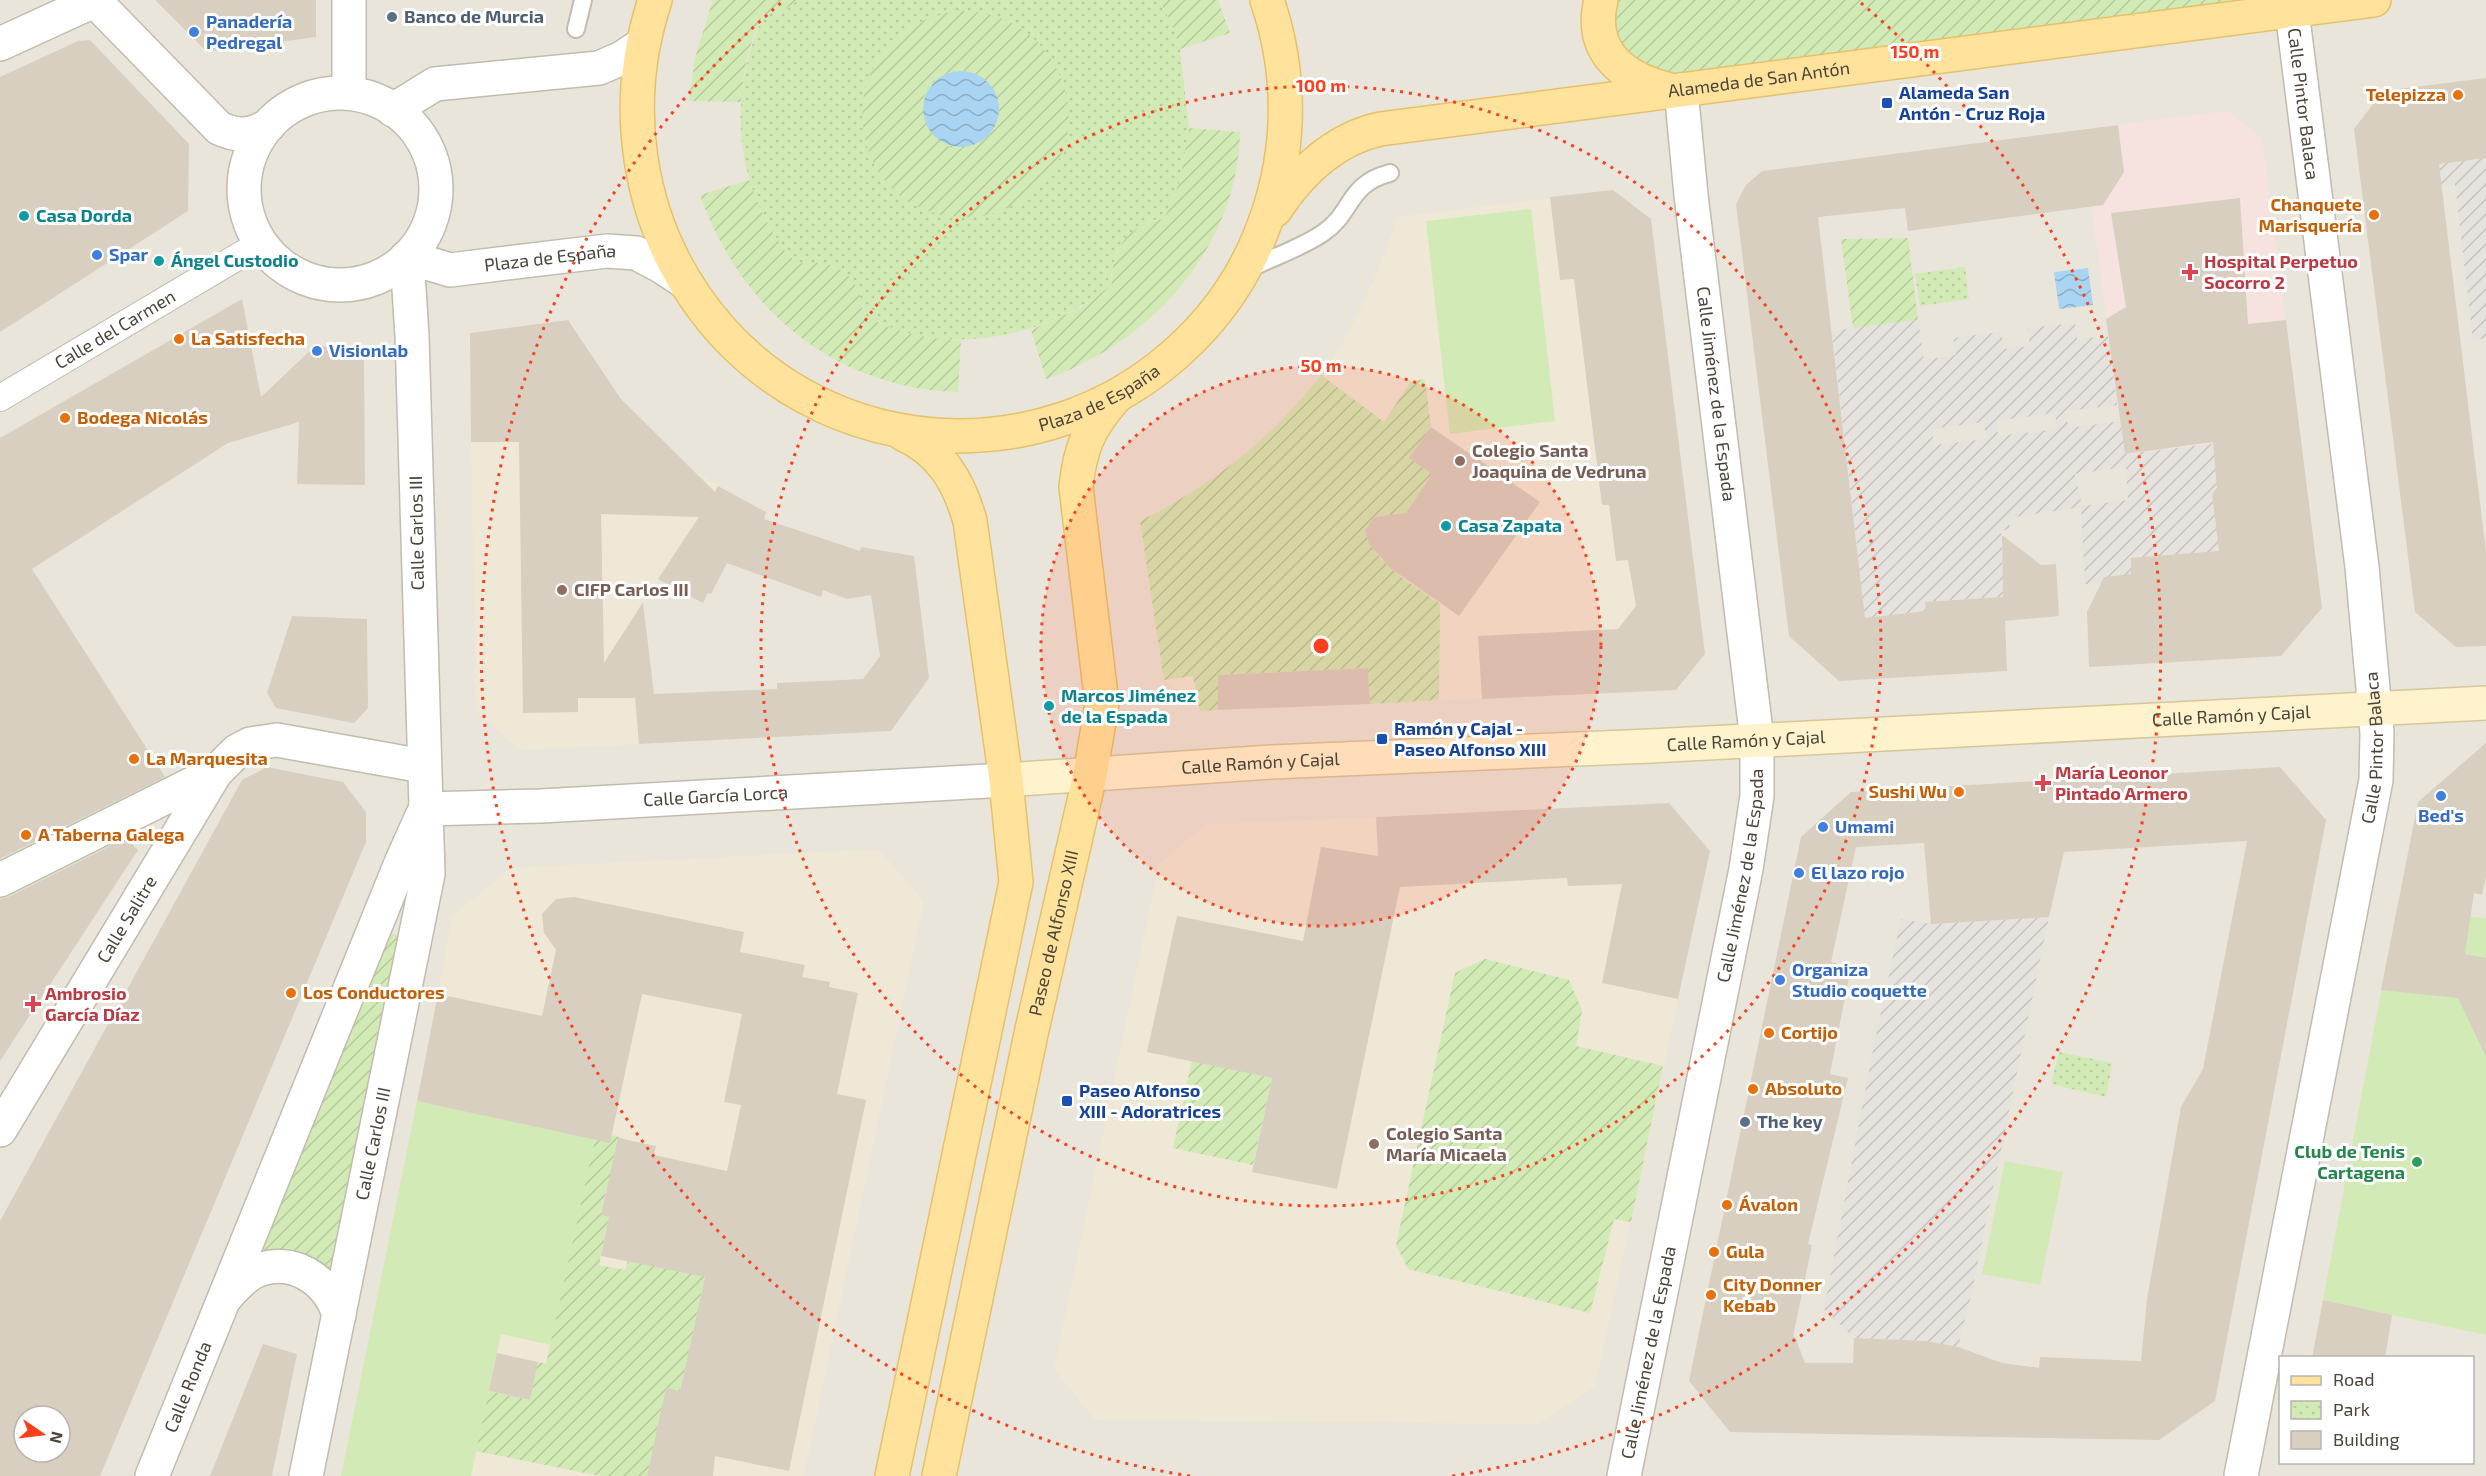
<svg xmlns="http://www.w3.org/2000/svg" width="2486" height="1476" font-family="'Exo 2',sans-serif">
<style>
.residential{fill:#eae5da;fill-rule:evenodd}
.industrial{fill:url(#industrial-furrows);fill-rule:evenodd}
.education{fill:#efe8d6}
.medical{fill:#f6e3e0}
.grass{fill:#d2eab5}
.park{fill:url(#park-dots)}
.garden{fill:url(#garden-furrows);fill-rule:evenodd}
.water{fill:url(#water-waves)}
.building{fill:#d8cfc1;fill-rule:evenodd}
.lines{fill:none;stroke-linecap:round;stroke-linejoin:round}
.service-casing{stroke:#c2bbae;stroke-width:20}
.pedestrian-casing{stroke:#c2bbae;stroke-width:28}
.minor-casing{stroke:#c2bbae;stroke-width:36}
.secondary-casing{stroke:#d6c79b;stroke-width:36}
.primary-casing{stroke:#e6c16a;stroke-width:36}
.service{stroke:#fff;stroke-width:16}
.pedestrian{stroke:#fff;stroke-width:26}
.minor{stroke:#fff;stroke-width:33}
.secondary{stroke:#fff3cd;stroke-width:33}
.primary{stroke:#ffe39c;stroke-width:33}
.ring{fill:none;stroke:#fc3f1d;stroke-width:3;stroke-dasharray:3 6}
.service-dot{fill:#5c6f8a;stroke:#fff;stroke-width:2}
.shop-dot{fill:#3f7fe0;stroke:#fff;stroke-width:2}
.food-dot{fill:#e8710a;stroke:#fff;stroke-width:2}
.transit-dot{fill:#1a4fb4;stroke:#fff;stroke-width:2}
.culture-dot{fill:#0f9aa8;stroke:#fff;stroke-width:2}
.health-dot{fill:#e0444e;stroke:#fff;stroke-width:2}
.education-dot{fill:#8d6e63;stroke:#fff;stroke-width:2}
.leisure-dot{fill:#2e9e5b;stroke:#fff;stroke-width:2}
.labels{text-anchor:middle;stroke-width:6;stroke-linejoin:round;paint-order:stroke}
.service-label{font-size:18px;font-weight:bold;fill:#4e5e75;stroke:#fff;text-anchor:start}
.shop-label{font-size:18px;font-weight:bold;fill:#366cbe;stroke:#fff;text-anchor:start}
.street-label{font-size:18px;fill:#4b4439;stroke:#fff}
.transit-label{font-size:18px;font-weight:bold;fill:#164399;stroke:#fff;text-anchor:start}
.food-label{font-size:18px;font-weight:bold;fill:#c56008;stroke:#fff;text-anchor:start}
.culture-label{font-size:18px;font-weight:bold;fill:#0d838f;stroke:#fff;text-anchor:start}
.health-label{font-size:18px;font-weight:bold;fill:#be3a42;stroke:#fff;text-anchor:start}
.education-label{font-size:18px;font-weight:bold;fill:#785e54;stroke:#fff;text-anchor:start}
.leisure-label{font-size:18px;font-weight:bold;fill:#27864d;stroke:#fff;text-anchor:end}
.centre{fill:#fc3f1d;stroke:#fff;stroke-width:3}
.ring-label{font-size:18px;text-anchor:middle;font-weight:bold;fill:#fc3f1d;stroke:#fff;stroke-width:6;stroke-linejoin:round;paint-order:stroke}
</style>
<defs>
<pattern id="industrial-furrows" width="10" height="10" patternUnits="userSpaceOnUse" patternTransform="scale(1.5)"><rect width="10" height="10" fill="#e6e2dd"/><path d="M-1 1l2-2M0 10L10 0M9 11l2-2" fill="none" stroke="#c7c3be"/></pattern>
<pattern id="park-dots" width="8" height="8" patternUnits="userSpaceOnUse" patternTransform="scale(1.5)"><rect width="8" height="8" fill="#d2eab5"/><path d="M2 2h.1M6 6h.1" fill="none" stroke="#b6ca9c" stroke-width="1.8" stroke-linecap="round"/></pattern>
<pattern id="garden-furrows" width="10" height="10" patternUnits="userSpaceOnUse" patternTransform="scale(1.5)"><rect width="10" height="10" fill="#d2eab5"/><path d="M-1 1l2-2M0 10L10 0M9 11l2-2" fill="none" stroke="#b6ca9c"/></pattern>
<pattern id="water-waves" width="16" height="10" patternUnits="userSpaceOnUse" patternTransform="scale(1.5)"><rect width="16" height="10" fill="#a9d4f2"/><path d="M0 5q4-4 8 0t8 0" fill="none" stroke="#8caec5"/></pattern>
</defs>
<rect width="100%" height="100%" fill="#f6f3ec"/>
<!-- residential -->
<path class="residential" d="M0 0H2486V1476H0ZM2280 1358H2472V1462H2280ZM24 1416H60V1452H24Z"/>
<!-- industrial -->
<g class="industrial">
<polygon points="2486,158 2486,338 2473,340 2455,184 2441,186 2430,165"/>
<path d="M1918 320 1924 360 1956 355 1953 338 2001 332 2004 349 2030 346 2027 328 2075 323 2077 339 2108 336 2117 405 2066 411 2068 428 2121 421 2126 454 2217 442V488L2212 494 2216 527 2222 532 2226 564 2171 555 2132 558 2131 575 2101 583 2085 584 2081 507 2008 518 2010 529 2001 531 2004 597 1925 602 1926 611 1857 619 1862 591 1832 331ZM2055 413 2057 429 1998 436 1996 421ZM1984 422 1986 439 1935 445 1934 447 1932 429ZM2126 467 2128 500 2082 506 2075 474Z"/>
<polygon points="2049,917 1971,1296 1958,1347 1925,1341 1854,1338 1824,1309 1873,1050 1901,919 1931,924"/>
</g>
<!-- education -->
<g class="education">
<polygon points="1613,190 1651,219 1705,654 1676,690 1200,711 1164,680 1140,521 1190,494 1225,471 1252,450 1297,405 1331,361 1349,332 1376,275 1398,217"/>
<polygon points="571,441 686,465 718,486 644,602 659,743 520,750 476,711 471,442"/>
<polygon points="1669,803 1710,851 1595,1387 1539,1424 1095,1420 1054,1369 1159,864 1205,825"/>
<polygon points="878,849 924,901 804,1476 341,1476 417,1101 632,1036 438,994 452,916 511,868"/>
</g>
<!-- medical -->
<polygon class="medical" points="2227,111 2262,138 2300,433 2125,454 2081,129"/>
<!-- grass -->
<g class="grass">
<polygon points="1531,209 1555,421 1450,434 1426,221"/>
<polygon points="2396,913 2486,918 2486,1335 2323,1300"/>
<polygon points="417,1101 595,1139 551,1345 501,1334 471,1476 341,1476"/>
<polygon points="2005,1161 2063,1172 2040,1285 1982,1274"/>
</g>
<!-- park -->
<g class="park">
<path d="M798 0H1159L1171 22 1180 49 1189 128 1180 181 1164 219 1154 220 1116 252 1111 275 1112 285C1043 340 942 359 863 315V305L808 262 797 264C734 195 725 98 764 15L784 10Z"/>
<polygon points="1965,267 1969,299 1920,306 1915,274"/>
<polygon points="2059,1052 2112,1063 2106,1097 2051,1084"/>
</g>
<!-- garden -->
<g class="garden">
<path d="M713 0H798L784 10 763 15C749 42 743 72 741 102L689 101 695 58Z"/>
<polygon points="1159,0 1218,0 1230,33 1180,49 1171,22"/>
<polygon points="1601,0 2374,0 1647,83 1599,10"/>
<path d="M959 11C1061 9 1111 139 1024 199 1009 209 991 216 973 217 838 224 819 30 959 11ZM963 71C984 75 996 88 998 109 999 119 993 131 985 138 934 182 887 74 963 71Z"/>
<path d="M1189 128 1240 132C1238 247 1151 343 1046 379L1031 330 1080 308 1112 285C1110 251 1128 224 1164 219L1180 181Z"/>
<path d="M749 180C760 211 774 240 797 264 835 257 862 276 863 315 892 331 928 340 961 340L958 392C834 388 740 309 700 195Z"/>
<polygon points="1908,238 1918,320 1853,328 1841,239"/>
<path d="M1321 375 1384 422 1411 381 1425 379 1431 427 1410 458 1432 474 1401 521 1390 515 1374 517 1365 531C1375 565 1413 584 1440 604L1439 700 1370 704 1368 668 1218 675V710L1200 711 1193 676 1164 680 1140 521C1214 484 1269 441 1321 375Z"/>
<polygon points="374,929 414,939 328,1290 253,1272"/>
<polygon points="1485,959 1569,980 1582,1010 1576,1046 1663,1066 1631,1222 1614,1219 1590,1313 1408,1269 1396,1245 1455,973"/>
<polygon points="1192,1060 1272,1078 1253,1165 1173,1148"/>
<polygon points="612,1135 626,1139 615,1187 607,1186 601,1215 609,1217 599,1265 625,1270 628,1261 715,1231 680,1391 666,1389 647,1476 600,1476 476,1451 489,1391 530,1400 538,1362 546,1364 595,1139"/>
</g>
<!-- water -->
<g class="water">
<circle cx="961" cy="109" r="38"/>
<polygon points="2088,268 2093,305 2059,309 2054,272"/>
</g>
<!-- building -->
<g class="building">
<polygon points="155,0 316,0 316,37 207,52"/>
<polygon points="90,40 189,144 188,211 0,332 0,77 78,41"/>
<polygon points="2486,78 2486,158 2439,164 2486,552 2486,646 2456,647 2415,612 2354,129 2383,91"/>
<polygon points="2118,125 2124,172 2103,205 1908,231 1905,208 1818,217 1865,618 1926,611 1925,602 2003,597 2002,535 2041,565 2056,564 2059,616 2005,621 2007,671 1839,681 1789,636 1736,204 1746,185 1762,171"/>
<polygon points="1613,190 1651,219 1705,654 1676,690 1482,699 1478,636 1618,629 1636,606 1628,560 1616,561 1609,505 1602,505 1574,279 1560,280 1550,197"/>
<polygon points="2240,198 2248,324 2286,320 2322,608 2281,656 2089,667 2087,612 2104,577 2131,574 2131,558 2219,551 2212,494 2217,488 2213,442 2125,454 2106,319 2126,307 2111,213"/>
<polygon points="242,299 261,397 315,346 350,347 364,361 365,485 297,484 299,422 228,443 32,569 165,777 0,859 0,438"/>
<path d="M568 320 621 399 715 492 718 486 766 512 764 519 860 551 861 547 914 556 929 678 891 731 639 744 635 698H578V712L523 713 519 442H471L470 333ZM601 514 699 517 658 579 703 603 708 593 711 594 727 563 821 597 823 590 847 599 871 595 880 656 863 679 777 683V689L654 694 643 602 604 663Z"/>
<polygon points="1431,427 1540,502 1459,616 1390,568 1369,544 1365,531 1374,517 1406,513 1432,474 1409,458"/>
<polygon points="292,616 367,619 368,708 354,723 276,708 267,693"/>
<polygon points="1368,668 1370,704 1218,710 1218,675"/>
<polygon points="2486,743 2486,876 2482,895 2474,893 2465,954 2486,958 2486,1057 2458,998 2381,990 2418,802"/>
<path d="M267 767 343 782 366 812V842L100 1476H0V1221L242 780ZM24 1416H60V1452H24Z"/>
<path d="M2280 767 2326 820 2215 1401 2159 1440 1730 1432 1689 1381 1801 837 1851 792ZM2247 841 2203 1069 2181 1107 2147 1299 2141 1361 2040 1357 2039 1368 2002 1363 1958 1347 1926 1341 1854 1338 1853 1363H1805L1795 1337H1793L1812 1245 1808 1244 1848 1078 1830 1074 1851 967 1831 962 1856 847 1924 843 1931 924 2049 917 2064 852Z"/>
<polygon points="1669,803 1710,851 1678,999 1602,983 1622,884 1568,886 1567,878 1400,887 1337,1189 1252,1172 1272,1078 1147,1052 1177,916 1303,941 1321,847 1378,856 1376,817"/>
<polygon points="126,838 138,850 0,1061 0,899 8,897"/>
<polygon points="574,897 744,932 740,952 805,965 802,977 830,982 829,987 858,993 837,1094 866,1100 789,1471 715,1456 713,1476 647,1476 666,1388 680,1391 705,1277 601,1256 609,1217 601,1215 618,1138 656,1146 654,1155 727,1171 741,1105 724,1102 742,1014 642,994 610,1143 417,1101 438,994 542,1016 556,950 544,933 542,914 556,899"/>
<polygon points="2323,1300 2392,1315 2385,1358 2312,1358"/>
<polygon points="263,1344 297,1354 272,1476 210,1476"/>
<polygon points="497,1353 538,1362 530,1400 489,1391"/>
</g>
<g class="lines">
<defs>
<g id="service">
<polyline points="576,29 583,0"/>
<path d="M1249 269C1273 257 1301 248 1323 233 1353 213 1347 184 1390 173"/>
</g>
<g id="pedestrian">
<path id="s1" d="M0 398 261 243"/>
</g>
<g id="minor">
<path d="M94 0 219 128C238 137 252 136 269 125"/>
<polyline points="0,44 96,0"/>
<polyline points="346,93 349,77 349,0"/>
<circle cx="340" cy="189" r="96"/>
<polyline points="393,110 435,84 599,68 622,58 643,44"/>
<path id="s2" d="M407 257 450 270 607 251 636 253 659 265 685 282"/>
<path id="s3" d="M425 809 541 806 1006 780"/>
<polyline points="0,880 216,772"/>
<path id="s4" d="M0 1130 216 772 237 751 250 744 277 740 423 766"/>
<path d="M226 1297C234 1288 242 1278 254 1272 291 1255 328 1279 339 1315"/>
<path id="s5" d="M152 1476 401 863 422 816"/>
<path id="s6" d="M306 1476 428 874 412 336 407 257"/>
<path id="s7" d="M1624 1476 1746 869 1757 796V740L1691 195 1681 90"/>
<path id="s8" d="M2241 1476 2376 780 2377 733 2362 567 2292 11"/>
</g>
<g id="secondary">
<path id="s9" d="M1006 780 1272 762 1650 746 2486 703"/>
</g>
<g id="primary">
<path id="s10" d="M655 0C585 212 730 433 958 436 1031 436 1103 412 1161 366 1204 332 1238 289 1259 238 1291 162 1294 79 1267 0"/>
<path d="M1601 0C1588 52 1624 79 1670 90"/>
<path id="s11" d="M1275 210C1300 172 1335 139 1380 129L2374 0"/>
<path d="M892 1476 1016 882 1006 780 970 521C959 482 941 451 903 434"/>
<path id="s12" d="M939 1476 1031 1034 1090 775 1102 704 1076 487C1080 449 1088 429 1113 400"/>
</g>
</defs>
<!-- service casing -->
<use href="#service" class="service-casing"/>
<!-- pedestrian casing -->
<use href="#pedestrian" class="pedestrian-casing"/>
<!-- minor casing -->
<use href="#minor" class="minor-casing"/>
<!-- secondary casing -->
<use href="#secondary" class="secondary-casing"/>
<!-- primary casing -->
<use href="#primary" class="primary-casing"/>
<!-- service -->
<use href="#service" class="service"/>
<!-- pedestrian -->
<use href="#pedestrian" class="pedestrian"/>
<!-- minor -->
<use href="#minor" class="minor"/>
<!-- secondary -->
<use href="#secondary" class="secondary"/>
<!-- primary -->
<use href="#primary" class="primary"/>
</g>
<!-- distance rings -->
<circle cx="1321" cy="646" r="280" fill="#fc3f1d" fill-opacity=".12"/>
<g class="ring">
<circle cx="1321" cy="646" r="280"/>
<circle cx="1321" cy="646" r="560"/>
<path d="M1190 1476A840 840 0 0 1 781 3M1861 3A840 840 0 0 1 1452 1476"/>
</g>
<!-- markers -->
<g class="service-dot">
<circle cx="392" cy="17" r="6"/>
<circle cx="1745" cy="1122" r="6"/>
</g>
<g class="shop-dot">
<circle cx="194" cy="32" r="6"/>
<circle cx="97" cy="255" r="6"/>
<circle cx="317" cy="351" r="6"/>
<circle cx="2441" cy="796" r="6"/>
<circle cx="1823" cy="827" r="6"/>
<circle cx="1799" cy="873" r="6"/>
<circle cx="1780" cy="980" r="6"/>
</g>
<g class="food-dot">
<circle cx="2458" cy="95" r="6"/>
<circle cx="2374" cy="215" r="6"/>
<circle cx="179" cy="339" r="6"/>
<circle cx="65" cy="418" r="6"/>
<circle cx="134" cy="759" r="6"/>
<circle cx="1959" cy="792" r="6"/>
<circle cx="26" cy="835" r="6"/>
<circle cx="291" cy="993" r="6"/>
<circle cx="1769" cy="1033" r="6"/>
<circle cx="1753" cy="1089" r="6"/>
<circle cx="1727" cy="1205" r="6"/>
<circle cx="1714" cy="1252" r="6"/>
<circle cx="1711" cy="1295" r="6"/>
</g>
<g class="transit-dot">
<rect x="1881" y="97" width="12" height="12" rx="3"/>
<rect x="1376" y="733" width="12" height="12" rx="3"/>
<rect x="1061" y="1095" width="12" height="12" rx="3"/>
</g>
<g class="culture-dot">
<circle cx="24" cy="216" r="6"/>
<circle cx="159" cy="261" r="6"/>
<circle cx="1446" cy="526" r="6"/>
<circle cx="1049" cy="706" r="6"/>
</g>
<g class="health-dot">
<path d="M2187 263h6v6h6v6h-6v6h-6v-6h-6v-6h6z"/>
<path d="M2040 774h6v6h6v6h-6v6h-6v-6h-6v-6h6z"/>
<path d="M30 995h6v6h6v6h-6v6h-6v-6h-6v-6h6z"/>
</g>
<g class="education-dot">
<circle cx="1460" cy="461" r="6"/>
<circle cx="562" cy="590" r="6"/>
<circle cx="1374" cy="1144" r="6"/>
</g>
<circle class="leisure-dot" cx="2417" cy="1162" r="6"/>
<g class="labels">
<!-- service labels -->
<g class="service-label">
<text x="404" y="23">Banco de Murcia</text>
<text x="1757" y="1128">The key</text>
</g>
<!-- shop labels -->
<g class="shop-label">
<text x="206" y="28">Panadería<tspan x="206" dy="21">Pedregal</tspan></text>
<text x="109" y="261">Spar</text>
<text x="329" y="357">Visionlab</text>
<text x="2441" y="822" text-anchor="middle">Bed's</text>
<text x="1835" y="833">Umami</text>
<text x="1811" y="879">El lazo rojo</text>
<text x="1792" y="976">Organiza<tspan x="1792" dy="21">Studio coquette</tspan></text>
</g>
<!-- street labels -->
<g class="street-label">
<text dy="6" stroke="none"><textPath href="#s11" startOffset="518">Alameda de San Antón</textPath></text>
<text transform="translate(2303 104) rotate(83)" y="6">Calle Pintor Balaca</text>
<text dy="6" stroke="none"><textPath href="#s2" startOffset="146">Plaza de España</textPath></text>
<text dy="6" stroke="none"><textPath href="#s1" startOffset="134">Calle del Carmen</textPath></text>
<text transform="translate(1716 394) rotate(83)" y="6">Calle Jiménez de la Espada</text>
<text dy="6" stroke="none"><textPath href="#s10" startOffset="768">Plaza de España</textPath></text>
<text transform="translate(417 533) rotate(-91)" y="6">Calle Carlos III</text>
<text dy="6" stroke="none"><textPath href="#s9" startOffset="1227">Calle Ramón y Cajal</textPath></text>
<text dy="6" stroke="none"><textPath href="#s9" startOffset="741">Calle Ramón y Cajal</textPath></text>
<text dy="6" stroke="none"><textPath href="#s8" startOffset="741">Calle Pintor Balaca</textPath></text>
<text dy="6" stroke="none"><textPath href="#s9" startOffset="255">Calle Ramón y Cajal</textPath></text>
<text dy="6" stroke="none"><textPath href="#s3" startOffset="291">Calle García Lorca</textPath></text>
<text dy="6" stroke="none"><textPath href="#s7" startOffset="612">Calle Jiménez de la Espada</textPath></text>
<text dy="6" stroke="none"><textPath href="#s4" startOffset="246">Calle Salitre</textPath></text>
<text dy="6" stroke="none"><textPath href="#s12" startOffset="555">Paseo de Alfonso XIII</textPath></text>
<text dy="6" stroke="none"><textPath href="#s6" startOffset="339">Calle Carlos III</textPath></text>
<text dy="6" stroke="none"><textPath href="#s7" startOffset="126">Calle Jiménez de la Espada</textPath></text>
<text dy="6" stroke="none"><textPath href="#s5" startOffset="96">Calle Ronda</textPath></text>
</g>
<!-- transit labels -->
<g class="transit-label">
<text x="1899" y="99">Alameda San<tspan x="1899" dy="21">Antón - Cruz Roja</tspan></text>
<text x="1394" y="735">Ramón y Cajal -<tspan x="1394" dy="21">Paseo Alfonso XIII</tspan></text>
<text x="1079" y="1097">Paseo Alfonso<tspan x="1079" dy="21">XIII - Adoratrices</tspan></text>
</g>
<!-- food labels -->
<g class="food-label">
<text x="2446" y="101" text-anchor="end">Telepizza</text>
<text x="2362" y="211" text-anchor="end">Chanquete<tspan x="2362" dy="21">Marisquería</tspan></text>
<text x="191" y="345">La Satisfecha</text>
<text x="77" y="424">Bodega Nicolás</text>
<text x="146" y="765">La Marquesita</text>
<text x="1947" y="798" text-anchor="end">Sushi Wu</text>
<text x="38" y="841">A Taberna Galega</text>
<text x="303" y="999">Los Conductores</text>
<text x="1781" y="1039">Cortijo</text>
<text x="1765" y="1095">Absoluto</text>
<text x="1739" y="1211">Ávalon</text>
<text x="1726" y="1258">Gula</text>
<text x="1723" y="1291">City Donner<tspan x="1723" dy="21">Kebab</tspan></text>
</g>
<!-- culture labels -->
<g class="culture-label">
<text x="36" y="222">Casa Dorda</text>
<text x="171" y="267">Ángel Custodio</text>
<text x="1458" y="532">Casa Zapata</text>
<text x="1061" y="702">Marcos Jiménez<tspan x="1061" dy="21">de la Espada</tspan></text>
</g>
<!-- health labels -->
<g class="health-label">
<text x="2204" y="268">Hospital Perpetuo<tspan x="2204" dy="21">Socorro 2</tspan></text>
<text x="2055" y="779">María Leonor<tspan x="2055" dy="21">Pintado Armero</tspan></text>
<text x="45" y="1000">Ambrosio<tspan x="45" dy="21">García Díaz</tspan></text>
</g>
<!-- education labels -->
<g class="education-label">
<text x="1472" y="457">Colegio Santa<tspan x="1472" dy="21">Joaquina de Vedruna</tspan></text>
<text x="574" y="596">CIFP Carlos III</text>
<text x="1386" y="1140">Colegio Santa<tspan x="1386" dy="21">María Micaela</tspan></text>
</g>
<!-- leisure labels -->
<g class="leisure-label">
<text x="2405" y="1158">Club de Tenis<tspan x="2405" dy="21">Cartagena</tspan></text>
</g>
</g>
<circle cx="1321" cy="646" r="9" class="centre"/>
<g class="ring-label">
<text x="1915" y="58">150 m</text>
<text x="1321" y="92">100 m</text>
<text x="1321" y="372">50 m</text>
</g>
<!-- legend -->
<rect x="2279" y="1356" width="195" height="108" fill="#ffffff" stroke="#b7b4b0" stroke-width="1.5"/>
<rect x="2291" y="1376" width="30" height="9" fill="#ffe39c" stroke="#b7b4b0" stroke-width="1.5"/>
<text x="2333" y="1386" font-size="18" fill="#4b4439">Road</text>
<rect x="2291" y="1401" width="30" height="18" fill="url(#park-dots)" stroke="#b7b4b0" stroke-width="1.5"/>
<text x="2333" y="1416" font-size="18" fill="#4b4439">Park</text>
<rect x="2291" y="1431" width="30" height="18" fill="#d8cfc1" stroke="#b7b4b0" stroke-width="1.5"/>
<text x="2333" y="1446" font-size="18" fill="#4b4439">Building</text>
<!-- north arrow -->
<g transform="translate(42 1434) rotate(104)"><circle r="28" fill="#ffffff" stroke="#b7b4b0" stroke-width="1.5"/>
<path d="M0-4.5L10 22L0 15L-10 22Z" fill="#fc3f1d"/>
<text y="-9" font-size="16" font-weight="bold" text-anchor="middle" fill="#4b4439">N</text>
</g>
</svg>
